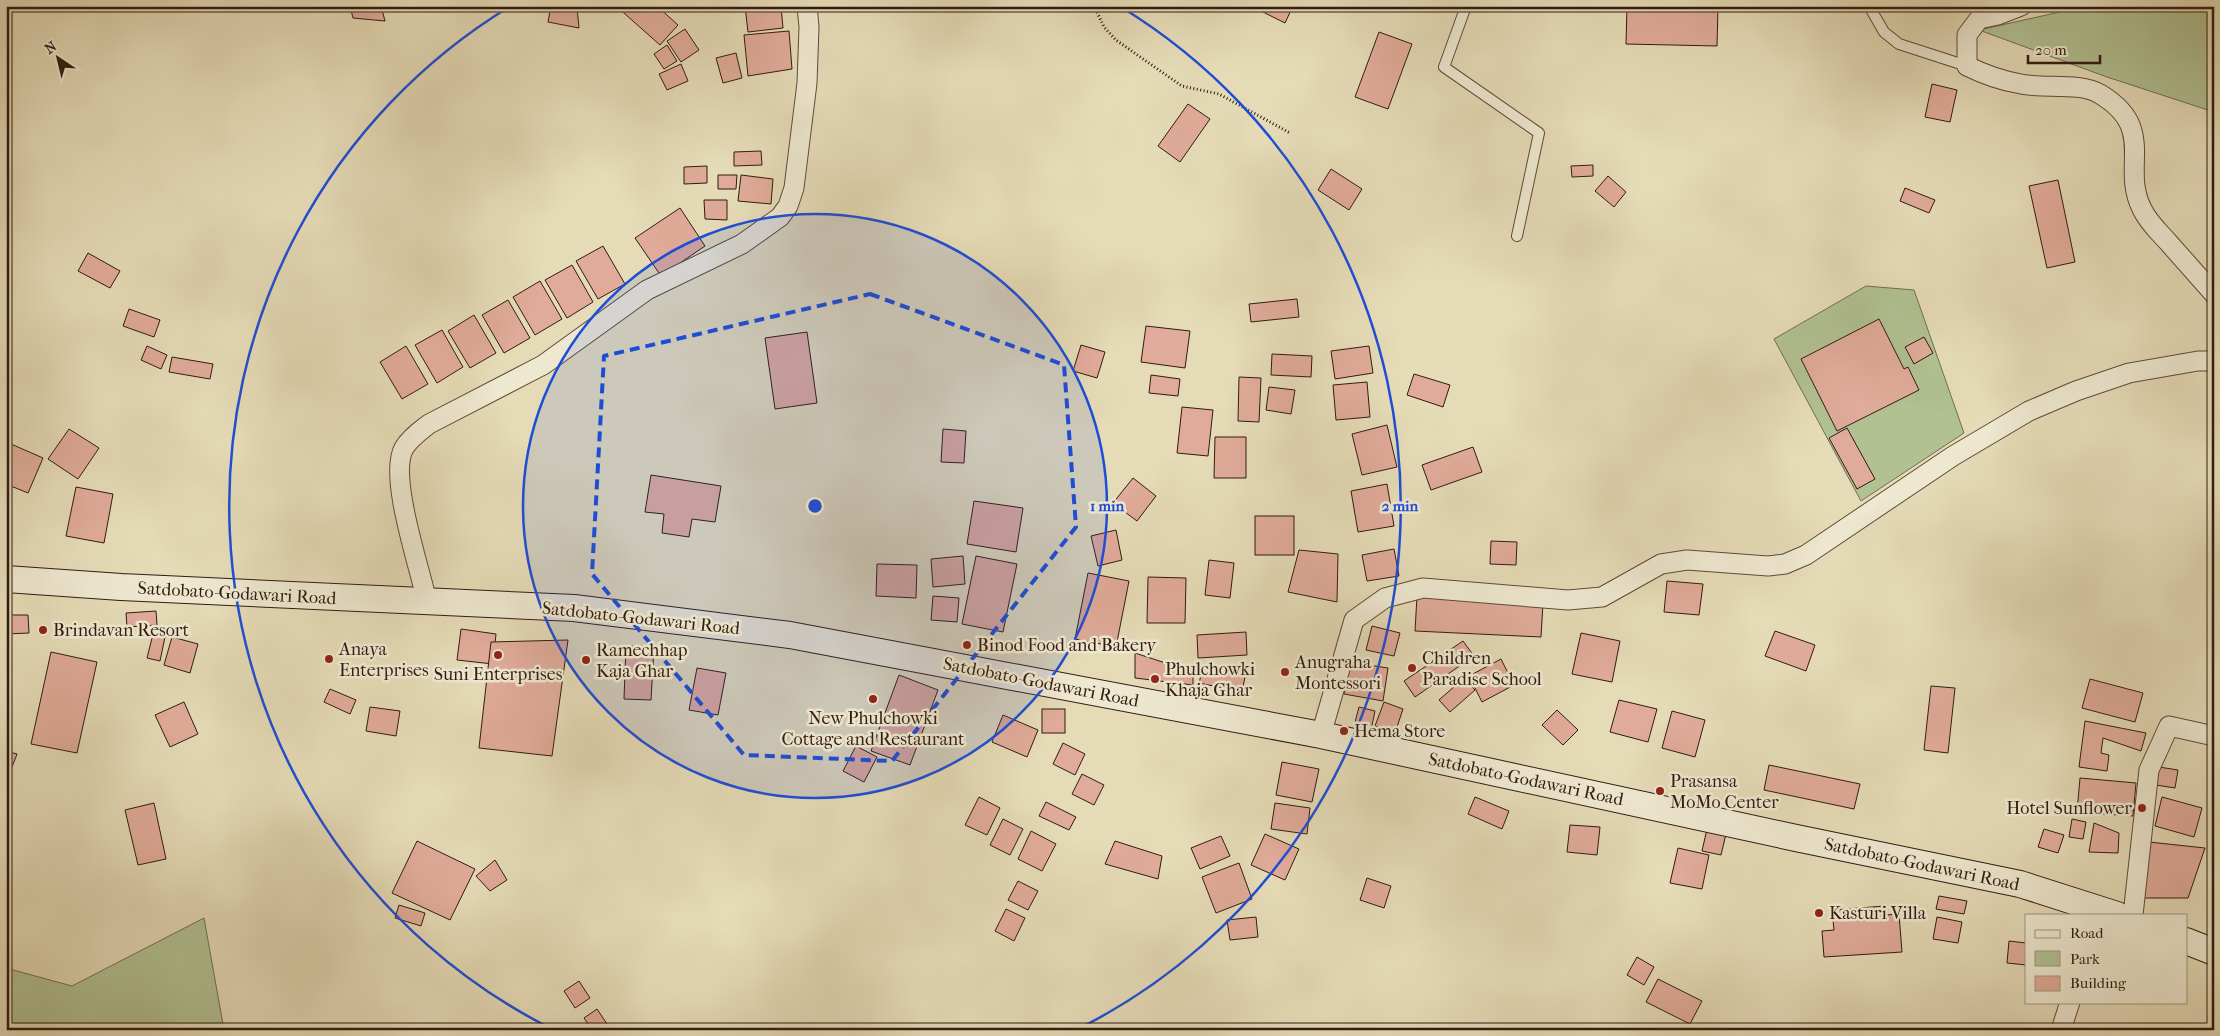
<svg xmlns="http://www.w3.org/2000/svg" width="2220" height="1036" font-family="'IM FELL French Canon',serif">
<style>
.green{fill:#b1c192;stroke:#706e52}
.building{fill:#e0ab9a;stroke:#301b11}
.lines{fill:none;stroke-linecap:round;stroke-linejoin:round}
.lane-casing{stroke:#5d4b3a;stroke-width:12}
.street-casing{stroke:#5d4b3a;stroke-width:21}
.secondary-casing{stroke:#301b11;stroke-width:28}
.path{stroke:#301b11;stroke-width:3;stroke-dasharray:1 2.5;stroke-linecap:butt}
.lane{stroke:#eee8d0;stroke-width:10}
.street{stroke:#eee8d0;stroke-width:19}
.secondary{stroke:#eee8d0;stroke-width:26}
.marked{fill:none;stroke:#1d4ed8;stroke-width:4;stroke-dasharray:10 6;stroke-linejoin:round}
.ring{fill:none;stroke:#1d4ed8;stroke-width:2.5}
.poi-dot{fill:#8f2418;stroke:#eee8d0;stroke-width:2}
.labels{text-anchor:middle;stroke-width:5;stroke-linejoin:round;paint-order:stroke}
.street-label{font-size:18px;fill:#301b11;stroke:#eee8d0}
.poi-label{font-size:18px;fill:#301b11;stroke:#eee8d0;text-anchor:start}
.centre{fill:#1d4ed8;stroke:#eee8d0;stroke-width:2.5}
.ring-label{font-size:15px;text-anchor:middle;font-weight:bold;fill:#1d4ed8;stroke:#eee8d0;stroke-width:5;stroke-linejoin:round;paint-order:stroke}
</style>
<rect width="100%" height="100%" fill="#e5dbb7"/>
<filter id="stains"><feTurbulence type="fractalNoise" baseFrequency=".004" numOctaves="4"/><feColorMatrix values="0 0 0 0 .2 0 0 0 0 .09 0 0 0 0 .02 0 0 0 .5 -.17"/></filter>
<radialGradient id="worn" r=".72"><stop offset=".6" stop-color="#630" stop-opacity="0"/><stop offset="1" stop-color="#630" stop-opacity=".3"/></radialGradient>
<!-- green -->
<g class="green">
<polygon points="2087,6 2214,6 2214,112 2107,77 1979,30"/>
<polygon points="1866,286 1914,290 1964,433 1861,501 1774,339"/>
<polygon points="204,918 224,1030 6,1030 6,968 72,986"/>
</g>
<!-- building -->
<g class="building">
<polygon points="350,6 381,6 385,21 353,18"/>
<polygon points="551,6 577,7 579,28 548,22"/>
<polygon points="616,6 657,6 678,25 660,45"/>
<polygon points="745,6 781,6 783,28 748,32"/>
<polygon points="1251,6 1293,6 1285,23"/>
<polygon points="1627,6 1718,6 1717,46 1626,44"/>
<polygon points="685,29 699,50 681,62 667,41"/>
<polygon points="789,31 792,69 748,76 744,35"/>
<polygon points="1379,32 1412,44 1388,109 1355,97"/>
<polygon points="667,45 677,61 664,69 654,54"/>
<polygon points="736,53 742,78 723,83 716,58"/>
<polygon points="681,64 688,81 667,90 659,74"/>
<polygon points="1932,84 1957,90 1950,122 1925,117"/>
<polygon points="1188,104 1210,119 1180,162 1158,146"/>
<polygon points="761,151 762,165 734,166 734,152"/>
<polygon points="1593,165 1593,176 1572,177 1571,166"/>
<polygon points="707,166 707,183 684,184 684,167"/>
<polygon points="1331,169 1362,189 1349,210 1318,190"/>
<polygon points="718,175 737,175 736,189 718,189"/>
<polygon points="741,175 773,179 771,204 738,201"/>
<polygon points="1608,176 1626,192 1614,207 1595,191"/>
<polygon points="2058,180 2075,262 2047,268 2029,186"/>
<polygon points="1905,188 1935,200 1929,213 1900,201"/>
<polygon points="704,200 727,200 727,220 705,219"/>
<polygon points="680,208 705,246 661,276 635,238"/>
<polygon points="603,246 625,284 598,299 576,261"/>
<polygon points="88,253 120,271 110,288 78,271"/>
<polygon points="572,265 593,302 567,318 545,280"/>
<polygon points="540,281 562,319 535,335 513,297"/>
<polygon points="1297,299 1299,317 1251,322 1249,304"/>
<polygon points="508,300 530,338 504,353 482,315"/>
<polygon points="129,309 160,320 154,337 123,326"/>
<polygon points="474,315 496,353 470,368 448,331"/>
<polygon points="1879,319 1904,369 1908,367 1919,390 1837,431 1801,359"/>
<polygon points="1146,326 1190,331 1185,368 1141,362"/>
<polygon points="442,330 463,367 437,383 415,345"/>
<polygon points="807,332 817,403 775,409 765,338"/>
<polygon points="1924,337 1933,353 1914,364 1905,347"/>
<polygon points="1081,345 1105,352 1097,378 1073,371"/>
<polygon points="147,346 167,355 161,369 141,360"/>
<polygon points="406,346 428,384 402,399 380,362"/>
<polygon points="1369,346 1373,373 1335,379 1331,351"/>
<polygon points="1272,354 1312,356 1311,377 1271,375"/>
<polygon points="172,357 213,364 210,379 169,372"/>
<polygon points="1414,374 1450,385 1443,407 1407,395"/>
<polygon points="1151,375 1180,379 1178,396 1149,393"/>
<polygon points="1239,377 1261,378 1259,422 1238,421"/>
<polygon points="1367,382 1370,417 1336,420 1333,385"/>
<polygon points="1269,387 1295,390 1291,414 1266,410"/>
<polygon points="1182,407 1213,410 1208,456 1177,453"/>
<polygon points="1387,425 1397,467 1362,475 1352,434"/>
<polygon points="1847,428 1875,479 1857,489 1829,438"/>
<polygon points="69,429 99,448 78,479 48,459"/>
<polygon points="943,429 966,431 964,463 941,462"/>
<polygon points="1215,437 1246,437 1246,478 1214,478"/>
<polygon points="11,444 43,458 28,493 6,484 6,455"/>
<polygon points="1473,447 1482,472 1431,490 1422,465"/>
<polygon points="651,475 721,486 715,522 692,519 689,537 662,533 664,514 645,512"/>
<polygon points="1133,478 1156,496 1137,521 1113,503"/>
<polygon points="1387,484 1394,526 1358,532 1351,491"/>
<polygon points="76,487 113,494 104,543 66,536"/>
<polygon points="974,501 1023,508 1016,552 967,544"/>
<rect x="1255" y="516" width="39" height="39"/>
<polygon points="1116,530 1122,560 1098,566 1091,536"/>
<polygon points="1491,541 1517,542 1516,565 1490,564"/>
<polygon points="1394,549 1399,576 1367,581 1362,555"/>
<polygon points="1299,550 1338,554 1337,602 1288,592"/>
<polygon points="963,556 965,584 933,587 931,559"/>
<polygon points="976,556 1017,564 1003,632 962,624"/>
<polygon points="1209,560 1234,563 1230,598 1205,595"/>
<polygon points="877,564 917,565 916,598 876,596"/>
<polygon points="1088,573 1129,581 1116,647 1075,639"/>
<polygon points="1148,577 1186,578 1185,623 1147,623"/>
<polygon points="1667,581 1703,584 1699,615 1664,612"/>
<polygon points="933,596 959,598 957,622 931,620"/>
<polygon points="1417,596 1543,603 1541,637 1415,631"/>
<polygon points="156,611 157,625 127,627 126,613"/>
<polygon points="6,615 28,615 29,633 6,634"/>
<polygon points="1372,626 1400,633 1394,656 1366,650"/>
<polygon points="461,629 496,634 493,664 457,660"/>
<polygon points="1775,631 1815,645 1806,671 1765,656"/>
<polygon points="1246,632 1247,655 1198,658 1197,635"/>
<polygon points="1581,633 1620,641 1612,682 1572,674"/>
<polygon points="153,634 165,637 160,661 147,658"/>
<polygon points="172,637 198,644 190,673 164,665"/>
<polygon points="568,640 552,756 479,748 491,642"/>
<polygon points="1463,641 1474,656 1415,697 1404,681"/>
<polygon points="626,646 654,647 651,700 624,699"/>
<polygon points="51,652 97,662 77,753 31,744"/>
<polygon points="1135,653 1193,672 1193,685 1135,678"/>
<polygon points="1501,659 1514,685 1482,702 1469,676"/>
<polygon points="1349,662 1388,668 1383,701 1344,694"/>
<polygon points="697,668 726,673 718,715 689,710"/>
<polygon points="1203,668 1245,677 1242,692 1199,683"/>
<polygon points="899,675 938,690 910,765 871,751"/>
<polygon points="1464,678 1475,690 1450,712 1439,700"/>
<polygon points="2090,679 2143,693 2135,722 2082,708"/>
<polygon points="1931,686 1955,688 1948,753 1924,750"/>
<polygon points="330,689 356,700 350,714 324,702"/>
<polygon points="1619,700 1657,709 1648,742 1610,732"/>
<polygon points="184,702 198,734 170,747 155,715"/>
<polygon points="1384,702 1403,709 1395,733 1375,726"/>
<polygon points="370,707 400,711 396,736 366,731"/>
<polygon points="1359,707 1375,711 1371,730 1354,726"/>
<rect x="1042" y="709" width="23" height="24"/>
<polygon points="1557,710 1578,730 1563,745 1542,725"/>
<polygon points="1672,711 1705,720 1695,757 1662,748"/>
<polygon points="1003,715 1038,730 1027,757 992,742"/>
<polygon points="2085,721 2146,733 2141,751 2103,738 2101,753 2109,755 2107,771 2079,767"/>
<polygon points="1063,743 1085,754 1075,775 1053,764"/>
<polygon points="856,746 877,757 864,782 843,771"/>
<polygon points="6,751 17,754 6,783"/>
<polygon points="1282,762 1319,769 1312,802 1276,795"/>
<polygon points="1769,765 1860,784 1854,809 1764,790"/>
<polygon points="2159,767 2178,770 2175,788 2156,785"/>
<polygon points="1082,774 1104,785 1094,805 1072,794"/>
<polygon points="2080,778 2136,783 2133,816 2077,812"/>
<polygon points="979,797 1000,808 987,835 965,825"/>
<polygon points="1475,797 1509,811 1502,829 1468,814"/>
<polygon points="2162,797 2202,808 2194,837 2155,826"/>
<polygon points="1046,802 1076,817 1069,830 1039,816"/>
<polygon points="154,803 166,859 138,865 125,810"/>
<polygon points="1275,803 1310,808 1307,834 1271,829"/>
<polygon points="1003,819 1023,829 1010,855 990,845"/>
<polygon points="2072,819 2086,822 2083,839 2069,837"/>
<polygon points="2094,823 2119,833 2118,853 2089,852"/>
<polygon points="1570,825 1600,827 1597,855 1567,852"/>
<polygon points="1707,829 1726,834 1721,855 1702,851"/>
<polygon points="2044,829 2064,835 2058,853 2038,847"/>
<polygon points="1031,831 1056,844 1042,871 1018,859"/>
<polygon points="1265,834 1299,849 1285,880 1251,865"/>
<polygon points="1221,836 1230,856 1200,869 1191,848"/>
<polygon points="417,841 475,869 450,920 392,893"/>
<polygon points="1115,841 1162,856 1158,879 1105,864"/>
<polygon points="2149,842 2205,848 2188,898 2142,898"/>
<polygon points="1678,848 1709,855 1702,889 1670,883"/>
<polygon points="495,860 507,880 490,891 476,876"/>
<polygon points="1239,863 1252,899 1216,913 1202,877"/>
<polygon points="1367,878 1391,886 1384,908 1360,900"/>
<polygon points="1018,881 1038,891 1028,910 1008,900"/>
<polygon points="1939,896 1967,901 1964,914 1936,909"/>
<polygon points="399,905 425,913 421,926 395,918"/>
<polygon points="1885,906 1886,915 1899,914 1902,952 1824,957 1822,931 1834,930 1832,910"/>
<polygon points="1006,909 1025,918 1014,941 995,931"/>
<polygon points="1256,917 1258,937 1230,940 1227,920"/>
<polygon points="1937,917 1962,922 1958,943 1933,939"/>
<polygon points="2009,941 2026,943 2026,965 2007,963"/>
<polygon points="1637,957 1654,967 1644,985 1627,975"/>
<polygon points="1658,979 1702,1001 1690,1024 1646,1002"/>
<polygon points="579,981 590,998 575,1008 564,991"/>
<polygon points="597,1009 607,1024 598,1030 592,1030 584,1018"/>
</g>
<g class="lines">
<defs>
<g id="lane">
<polyline points="1466,6 1444,67 1539,133 1517,236"/>
<polyline points="1869,6 1884,32 1899,44 1967,66"/>
</g>
<g id="street">
<path d="M2021 6 1998 15 1979 19 1967 35V66C1983 74 2003 81 2021 84 2044 89 2080 82 2100 94 2158 129 2120 166 2142 209 2148 222 2159 232 2168 242 2183 259 2199 277 2214 294"/>
<path d="M427 602C420 568 388 476 404 448 410 438 420 431 429 424L543 365 647 290 742 244 780 217 788 206 794 188 807 83 809 27 807 6"/>
<polyline points="1321,735 1354,620 1385,598 1423,588 1568,600 1602,597 1661,564 1687,560 1768,566 1785,564 1806,555 1953,456 2029,411 2076,391 2129,373 2198,361 2214,361"/>
<polyline points="2133,915 2149,770 2169,726 2214,736"/>
<polyline points="2061,1030 2070,1002"/>
</g>
<g id="secondary">
<polyline points="6,579 121,587 574,608 790,635 1321,735 1796,838 2020,884 2117,915"/>
<polyline points="2186,941 2214,952"/>
</g>
</defs>
<!-- lane casing -->
<use href="#lane" class="lane-casing"/>
<!-- street casing -->
<use href="#street" class="street-casing"/>
<!-- secondary casing -->
<use href="#secondary" class="secondary-casing"/>
<!-- path -->
<polyline class="path" points="1094,6 1104,27 1116,40 1182,86 1219,94 1290,133"/>
<!-- lane -->
<use href="#lane" class="lane"/>
<!-- street -->
<use href="#street" class="street"/>
<!-- secondary -->
<use href="#secondary" class="secondary"/>
</g>
<!-- marked area -->
<path class="marked" d="M870 294 1064 365 1076 527 892 761 744 755 592 574 604 356Z"/>
<!-- distance rings -->
<circle cx="815" cy="506" r="292" fill="#1d4ed8" fill-opacity=".12"/>
<g class="ring">
<circle cx="815" cy="506" r="292"/>
<path d="M554 1030A585 585 0 0 1 509 7M1121 7A585 585 0 0 1 1076 1030"/>
</g>
<!-- markers -->
<g class="poi-dot">
<circle cx="43" cy="630" r="5"/>
<circle cx="967" cy="645" r="5"/>
<circle cx="498" cy="655" r="5"/>
<circle cx="329" cy="659" r="5"/>
<circle cx="586" cy="660" r="5"/>
<circle cx="1412" cy="668" r="5"/>
<circle cx="1285" cy="672" r="5"/>
<circle cx="1155" cy="679" r="5"/>
<circle cx="873" cy="699" r="5"/>
<circle cx="1344" cy="731" r="5"/>
<circle cx="1660" cy="791" r="5"/>
<circle cx="2142" cy="808" r="5"/>
<circle cx="1819" cy="913" r="5"/>
</g>
<g class="labels">
<!-- street labels -->
<g class="street-label">
<text transform="translate(237 593) rotate(3)" y="6">Satdobato-Godawari Road</text>
<text transform="translate(641 618) rotate(6)" y="6">Satdobato-Godawari Road</text>
<text transform="translate(1041 682) rotate(11)" y="6">Satdobato-Godawari Road</text>
<text transform="translate(1526 779) rotate(12)" y="6">Satdobato-Godawari Road</text>
<text transform="translate(1922 864) rotate(12)" y="6">Satdobato-Godawari Road</text>
</g>
<!-- poi labels -->
<g class="poi-label">
<text x="53" y="636">Brindavan Resort</text>
<text x="977" y="651">Binod Food and Bakery</text>
<text x="339" y="655">Anaya<tspan x="339" dy="21">Enterprises</tspan></text>
<text x="596" y="656">Ramechhap<tspan x="596" dy="21">Kaja Ghar</tspan></text>
<text x="1422" y="664">Children<tspan x="1422" dy="21">Paradise School</tspan></text>
<text x="1295" y="668">Anugraha<tspan x="1295" dy="21">Montessori</tspan></text>
<text x="1165" y="675">Phulchowki<tspan x="1165" dy="21">Khaja Ghar</tspan></text>
<text x="498" y="680" text-anchor="middle">Suni Enterprises</text>
<text x="873" y="724" text-anchor="middle">New Phulchowki<tspan x="873" dy="21">Cottage and Restaurant</tspan></text>
<text x="1354" y="737">Hema Store</text>
<text x="1670" y="787">Prasansa<tspan x="1670" dy="21">MoMo Center</tspan></text>
<text x="2132" y="814" text-anchor="end">Hotel Sunflower</text>
<text x="1829" y="919">Kasturi Villa</text>
</g>
</g>
<circle cx="815" cy="506" r="8" class="centre"/>
<g class="ring-label">
<text x="1107" y="511">1 min</text>
<text x="1400" y="511">2 min</text>
</g>
<!-- margin -->
<rect width="2220" height="1036" fill="none" stroke="#e5dbb7" stroke-width="25"/>
<rect x="8" y="8" width="2205" height="1021" fill="none" stroke="#301b11" stroke-width="2.5"/>
<rect x="12" y="12" width="2195" height="1011" fill="none" stroke="#301b11"/>
<!-- legend -->
<rect x="2025" y="914" width="162" height="90" fill="#eee8d0" stroke="#a29684"/>
<rect x="2035" y="930" width="25" height="8" fill="#eee8d0" stroke="#a29684"/>
<text x="2070" y="938" font-size="15" fill="#301b11">Road</text>
<rect x="2035" y="951" width="25" height="15" fill="#b1c192" stroke="#a29684"/>
<text x="2070" y="964" font-size="15" fill="#301b11">Park</text>
<rect x="2035" y="976" width="25" height="15" fill="#e0ab9a" stroke="#a29684"/>
<text x="2070" y="988" font-size="15" fill="#301b11">Building</text>
<!-- north arrow -->
<g transform="translate(58 58) rotate(325)" stroke="#eee8d0" stroke-width="4" paint-order="stroke">
<path d="M0-4L9 19L0 12L-9 19Z" fill="#301b11"/>
<text y="-8" font-size="14" font-weight="bold" text-anchor="middle" fill="#301b11">N</text>
</g>
<!-- scale -->
<path d="M2028 55v8h72v-8" fill="none" stroke="#301b11" stroke-width="2.5"/>
<text x="2035" y="55" font-size="15" fill="#301b11" stroke="#eee8d0" stroke-width="4" paint-order="stroke">20 m</text>
<rect width="100%" height="100%" filter="url(#stains)"/>
<rect width="100%" height="100%" fill="url(#worn)"/>
</svg>
